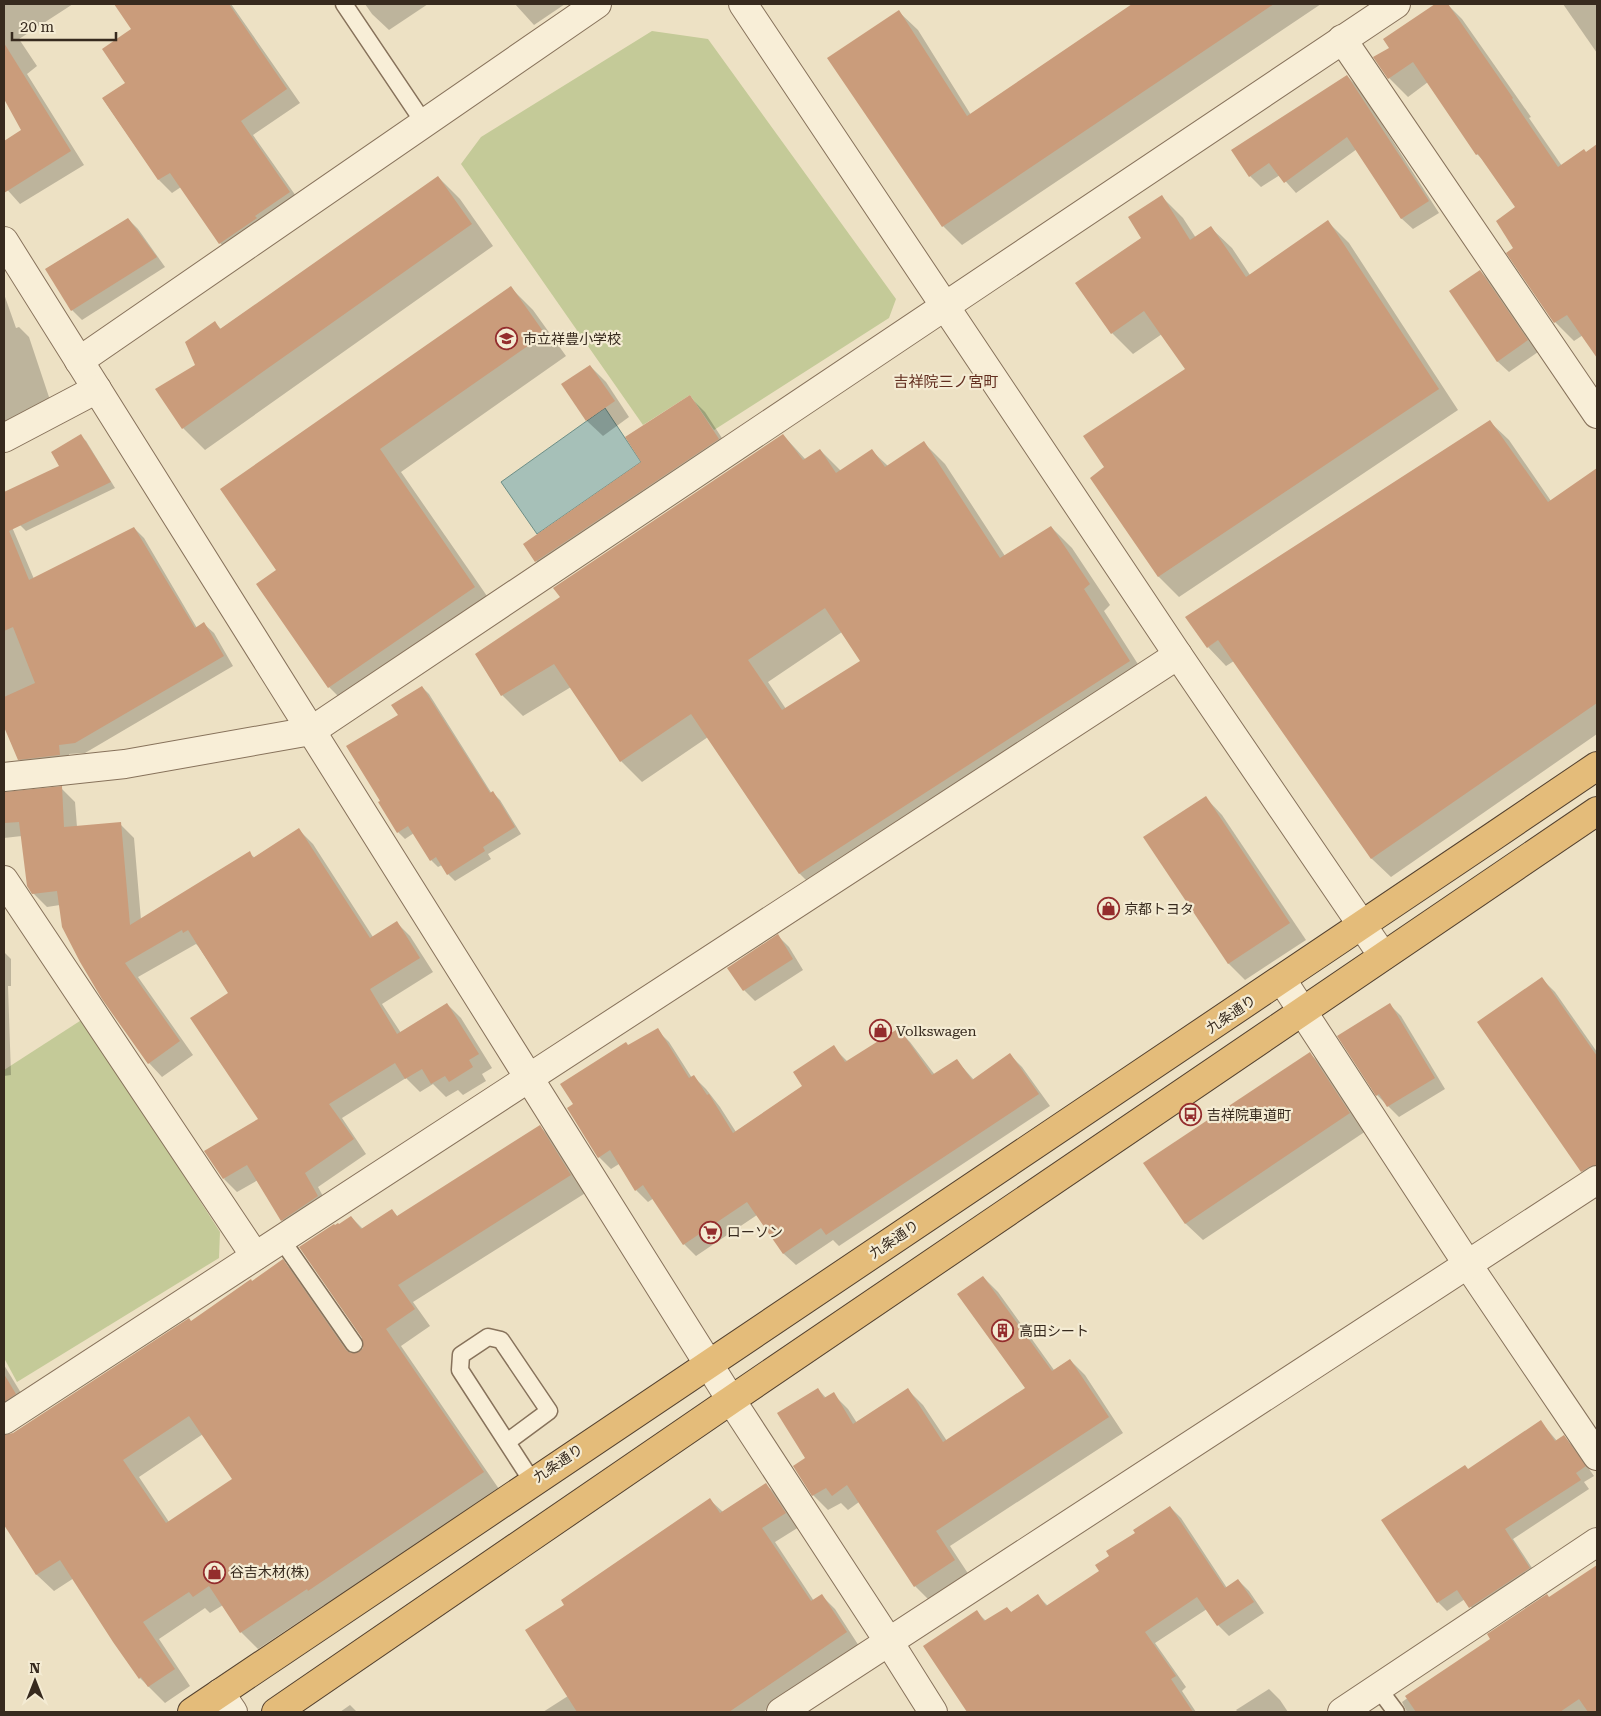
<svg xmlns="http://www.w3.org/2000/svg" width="1601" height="1716" font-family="'Roboto Serif','Noto Sans JP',serif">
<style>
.green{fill:#c4ca98}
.water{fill:#a6c0b8;stroke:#6d8e86}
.shadow{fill:#0003;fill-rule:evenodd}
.building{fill:#ca9c7b;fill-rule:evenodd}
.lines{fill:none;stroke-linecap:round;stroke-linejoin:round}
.service-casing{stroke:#87725b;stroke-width:19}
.minor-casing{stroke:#87725b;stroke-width:30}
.trunk-casing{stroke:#54412f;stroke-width:30}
.service{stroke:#f8eed7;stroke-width:16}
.minor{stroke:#f8eed7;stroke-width:28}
.trunk{stroke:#e4bc7a;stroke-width:28}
.labels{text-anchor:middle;stroke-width:4.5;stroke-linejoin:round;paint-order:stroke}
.poi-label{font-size:14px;fill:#372a1e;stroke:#f4ebd3;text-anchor:start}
.street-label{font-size:14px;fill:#372a1e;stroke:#f4ebd3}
.neighbourhood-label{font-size:15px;fill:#622e1f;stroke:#f4ebd3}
</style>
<rect width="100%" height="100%" fill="#ede1c4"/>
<!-- green -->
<g class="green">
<polygon points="652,31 708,39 896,299 889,318 714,430 690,395 643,425 461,164 481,137"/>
<polygon points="83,1019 220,1232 219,1258 17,1382 4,1358 4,1070"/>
</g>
<!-- water -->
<polygon class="water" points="605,408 641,462 537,534 501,482"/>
<!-- shadow -->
<g class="shadow">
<polygon points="4,4 73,4 19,39 37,66 27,74 84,165 20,204 4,186 4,142 23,131 4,97"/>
<polygon points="116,4 231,4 300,103 253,135 303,206 234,256 220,243 181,187 172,193 159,180 103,99 126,83 133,29"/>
<polygon points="365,4 428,4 389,30 372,14"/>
<polygon points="515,4 565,4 534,25"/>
<polygon points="1134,4 1321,4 962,245 943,226 899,12 918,30 971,115"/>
<polygon points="1438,4 1447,4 1462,19 1531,117 1529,118 1562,166 1597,146 1597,354 1583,335 1574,341 1555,322 1515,248 1517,208 1486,163 1477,154 1428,82 1408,97 1389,78 1390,48 1385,40"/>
<polygon points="1563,4 1597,4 1597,53"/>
<polygon points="1347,76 1358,87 1439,213 1413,229 1401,218 1357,149 1296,193 1280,175 1261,187 1250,176 1233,151"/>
<polygon points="438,177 460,199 493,246 205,450 183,428 196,365 215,323 221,329"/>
<polygon points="1162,197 1183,218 1196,238 1211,228 1232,248 1250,275 1328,222 1349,243 1458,410 1179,597 1158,576 1106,467 1187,370 1162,334 1133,354 1112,333 1142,238"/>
<polygon points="128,219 138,229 165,267 82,320 72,310 46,269"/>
<polygon points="1480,271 1491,282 1538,352 1509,372 1497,361"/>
<polygon points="511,288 533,310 566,356 401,472 496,609 351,709 329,687 278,570"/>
<polygon points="4,294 16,328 19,327 29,337 53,409 4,427"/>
<polygon points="590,366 606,382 629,417 603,436 587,421 563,385"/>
<polygon points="690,397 705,412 733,455 552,577 536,561 643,462"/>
<polygon points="1490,422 1509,440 1551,501 1597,470 1597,542 1585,550 1597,567 1597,734 1391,877 1372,859 1234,661 1226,666 1208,647"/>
<path d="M783 435 806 460 820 450 841 471 872 451 888 466 924 443 945 464 1005 556 1051 527 1072 548 1110 605 1104 611 1150 683 821 895 800 874 708 737 642 782 621 761 571 687 523 716 502 695 562 598ZM842 632 862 661 786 709 768 682Z"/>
<polygon points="80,436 86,441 115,488 26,531 20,525"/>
<polygon points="4,514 9,520 34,579 134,528 144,538 197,628 204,624 214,633 233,666 85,753 69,754 69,765 29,769 19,759 4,724"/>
<polygon points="422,687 429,694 492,794 493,793 500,800 521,834 488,854 491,859 455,881 448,874 442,865 438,867 431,860 414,833 405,839 398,832 399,715"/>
<polygon points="61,788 75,802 77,827 120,824 134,838 141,920 249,853 255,858 299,830 313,844 373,937 397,923 410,936 433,972 382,1004 401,1033 447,1004 461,1018 492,1068 482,1074 486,1081 463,1095 458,1090 446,1097 433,1084 420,1092 406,1078 342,1118 366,1154 318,1187 331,1211 296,1234 282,1220 258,1180 237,1192 224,1179 259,1120 230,993 198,946 196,944 138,977 193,1055 162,1077 149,1063 60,905 47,907 33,893 22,836 4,838 4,793"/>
<polygon points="1206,798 1222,815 1306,940 1245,980 1228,963"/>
<polygon points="778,936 789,947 803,970 755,1001 744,990"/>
<polygon points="4,952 11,959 11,986 8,986 11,1075 4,1076"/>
<polygon points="1542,979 1555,992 1597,1052 1597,1183 1595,1184 1582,1171"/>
<polygon points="1390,1005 1401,1016 1445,1089 1399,1117 1377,1095 1339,1037"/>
<polygon points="657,1030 669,1042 692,1078 694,1077 706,1089 720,1107 736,1132 803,1086 833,1047 848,1062 898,1030 910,1042 935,1075 956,1060 974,1080 1010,1055 1022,1067 1050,1106 839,1246 833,1240 796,1265 784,1254 757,1215 696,1256 684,1244 654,1198 648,1202 636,1190 619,1164 611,1169 599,1157 574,1105 629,1047"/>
<polygon points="1310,1054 1327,1070 1366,1131 1203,1240 1186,1224 1145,1163"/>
<path d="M540 1127 557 1143 587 1192 413 1302 430 1326 401 1346 499 1489 326 1607 324 1605 258 1649 241 1632 223 1605 210 1613 205 1608 159 1639 190 1686 165 1703 140 1678 74 1578 54 1591 37 1575 4 1522V1437L13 1434 192 1322 283 1261 299 1278 353 1355H355L364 1348 339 1226 351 1217 363 1229 392 1211 398 1217ZM203 1434 234 1479 169 1522 139 1477Z"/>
<polygon points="983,1277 998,1292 1054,1370 1070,1360 1085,1375 1123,1433 950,1546 969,1575 930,1601 915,1586 859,1502 848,1510 841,1503 828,1510 813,1495 795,1466 807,1459 818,1389 826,1398 833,1394 848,1409 857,1423 908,1390 923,1405 947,1441 1027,1388"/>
<polygon points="4,1365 32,1411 4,1411"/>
<polygon points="1541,1422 1557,1441 1564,1437 1573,1446 1594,1476 1584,1482 1589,1489 1513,1539 1538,1577 1479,1617 1465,1599 1447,1611 1438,1602 1468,1470"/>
<polygon points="766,1485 780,1498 799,1527 775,1542 814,1601 822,1596 835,1609 859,1646 763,1712 543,1712 568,1696 566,1606 710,1500 723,1512"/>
<polygon points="1170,1507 1181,1518 1227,1588 1238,1580 1249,1591 1264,1613 1229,1636 1218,1625 1207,1609 1155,1643 1186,1687 1182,1691 1196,1712 965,1712 968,1711 977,1612 986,1621 1007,1608 1012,1613 1038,1596 1048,1606 1101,1571 1111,1556 1136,1533"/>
<polygon points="1597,1567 1597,1712 1407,1712 1402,1702 1550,1598"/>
<polygon points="1269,1689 1280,1700 1288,1712 1238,1712 1236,1710"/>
<polygon points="350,1705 357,1712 340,1712"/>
</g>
<!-- building -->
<g class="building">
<polygon points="114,4 229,4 287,89 241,121 290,192 255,216 257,218 219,244 170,173 158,180 102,98 125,83 102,49 131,29"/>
<polygon points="1132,4 1274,4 942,227 827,58 899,10 967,116"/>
<polygon points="1435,4 1448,4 1513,98 1512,99 1558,167 1584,149 1586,152 1597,144 1597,358 1567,315 1554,323 1506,253 1513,248 1496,221 1515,207 1478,154 1476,155 1413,62 1388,79 1373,57 1389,48 1383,39"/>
<polygon points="4,43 71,151 4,193 4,141 21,130 4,99"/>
<polygon points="1347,75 1429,201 1401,219 1347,137 1284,183 1269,163 1249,177 1231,150"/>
<polygon points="438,176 472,224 182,429 155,389 195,365 185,342 215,321 220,329"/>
<polygon points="1162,195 1190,240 1211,226 1246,277 1328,220 1439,389 1158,577 1090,478 1104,467 1083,436 1185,369 1144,311 1111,334 1075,283 1141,238 1128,217"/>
<polygon points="128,218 157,257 71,311 45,269"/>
<polygon points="1480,270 1528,340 1497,362 1449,291"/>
<polygon points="511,286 545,334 380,449 475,587 328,688 256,584 276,570 220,489"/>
<polygon points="590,365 615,401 586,421 561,384"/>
<polygon points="690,395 719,439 535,562 523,544 641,462 625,437"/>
<polygon points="1490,420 1548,502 1597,468 1597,703 1371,859 1218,640 1207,648 1185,617"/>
<polygon points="81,434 111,482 9,531 29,580 134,527 195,628 204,622 224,656 75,743 59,745 60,755 18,760 4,727 4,697 35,683 13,627 4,631 4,492 59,466 51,452"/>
<path d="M783 434 803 460 820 449 836 473 872 449 885 467 924 441 1000 558 1051 526 1090 584 1084 589 1130 661 799 874 691 714 620 762 554 664 501 696 475 654 560 597 553 588ZM825 608 860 661 782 710 748 660Z"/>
<polygon points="422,686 490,793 493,791 515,827 483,847 485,851 447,875 436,857 430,861 408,826 397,833 378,802 380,801 346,746 398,715 391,705"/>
<polygon points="62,786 64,827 121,822 130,925 250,851 253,858 299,828 370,938 397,921 420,958 370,989 397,1034 447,1003 479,1054 469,1060 473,1067 449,1082 445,1076 431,1084 422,1069 405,1079 395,1063 329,1104 354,1139 305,1173 318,1196 281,1221 247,1165 223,1179 204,1151 258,1119 190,1018 228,993 188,930 183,933 182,930 125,963 180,1041 148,1064 102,999 80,962 62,927 57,891 32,894 27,886 19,822 4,823 4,792"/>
<polygon points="1206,796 1290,923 1228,964 1143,837"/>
<polygon points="778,934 793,959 743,991 727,968"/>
<polygon points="1542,977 1597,1056 1597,1165 1589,1167 1581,1172 1477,1022"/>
<polygon points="1390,1003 1435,1078 1387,1107 1379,1094 1376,1096 1337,1036"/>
<polygon points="658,1028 689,1078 694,1075 707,1095 709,1094 733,1133 802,1086 793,1072 834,1045 845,1062 899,1028 932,1075 957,1059 972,1080 1010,1053 1039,1094 826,1235 821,1228 783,1254 747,1202 683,1245 643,1185 635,1191 610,1150 598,1158 567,1108 573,1104 560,1084 626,1042 628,1045"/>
<polygon points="1310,1052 1350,1113 1185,1224 1143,1163"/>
<path d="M540 1125 571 1175 398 1285 415 1309 386 1329 484 1472 308 1591 307 1589 240 1633 209 1586 193 1597 189 1592 143 1622 175 1669 148 1687 141 1677 139 1679 113 1642 60 1560 36 1575 4 1525V1435L13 1433 189 1318 191 1321 251 1279 252 1281 283 1259 346 1350 350 1353 359 1352 363 1348 362 1338 299 1247 334 1224 335 1225 338 1223 339 1224 351 1216 361 1229 392 1209 397 1216ZM189 1416 232 1479 166 1523 123 1460Z"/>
<polygon points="983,1276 1052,1371 1070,1359 1109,1417 936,1531 955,1560 914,1587 847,1485 832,1496 826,1488 812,1496 793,1466 805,1458 777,1413 818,1388 824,1398 834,1392 853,1424 908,1388 943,1442 1025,1388 957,1294"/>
<polygon points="4,1374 16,1394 4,1402"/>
<polygon points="1541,1420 1555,1441 1564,1435 1586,1466 1576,1473 1581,1480 1505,1529 1530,1568 1469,1608 1457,1590 1437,1603 1381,1520 1465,1465 1468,1469"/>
<polygon points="766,1483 786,1513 762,1528 811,1601 822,1594 847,1632 729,1712 577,1712 525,1630 564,1605 561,1600 710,1498 720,1513"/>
<polygon points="1170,1506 1225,1588 1238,1579 1254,1602 1217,1626 1197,1597 1145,1632 1176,1676 1171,1679 1193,1712 967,1712 923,1646 977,1610 984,1621 1007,1607 1011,1612 1038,1594 1046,1606 1099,1571 1095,1565 1109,1556 1106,1551 1135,1533 1133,1530"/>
<polygon points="1597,1565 1597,1712 1588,1712 1579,1699 1560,1712 1416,1712 1405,1696 1490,1639 1487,1634 1547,1594 1549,1597"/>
</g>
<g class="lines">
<defs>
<g id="service">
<polyline points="344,4 424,123"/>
<polyline points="281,1239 354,1344"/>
<polyline points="507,1442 549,1411 501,1340 488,1337 461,1355 460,1370 532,1481"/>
<polyline points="1378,1688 1396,1712"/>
</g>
<g id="minor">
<polyline points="743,4 1178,655 1383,956"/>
<polyline points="1342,39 1597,414"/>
<polyline points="4,241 731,1400 889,1642 933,1712"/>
<polyline points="79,361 597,4"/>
<polyline points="4,438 97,389"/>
<polyline points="4,777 125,764 311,731 1396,4"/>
<polyline points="4,880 255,1256"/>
<polyline points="1282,980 1468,1265 1597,1456"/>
<polyline points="4,1420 1178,655"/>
<polyline points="220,1693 233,1712"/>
<polyline points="781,1712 1597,1180"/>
<polyline points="1342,1712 1597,1542"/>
</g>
<g id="trunk">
<path d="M192 1712C659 1394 1130 1083 1597 766"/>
<polyline points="276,1712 731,1400 1597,811"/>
</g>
</defs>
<!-- service casing -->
<use href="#service" class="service-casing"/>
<!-- minor casing -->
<use href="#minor" class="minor-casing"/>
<!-- trunk casing -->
<use href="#trunk" class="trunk-casing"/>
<!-- service -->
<use href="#service" class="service"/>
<!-- minor -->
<use href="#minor" class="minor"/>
<!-- trunk -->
<use href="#trunk" class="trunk"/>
</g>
<!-- icons -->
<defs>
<symbol id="school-ring" viewBox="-11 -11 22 22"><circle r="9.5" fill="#f4ebd3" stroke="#942d2d" stroke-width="1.5"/><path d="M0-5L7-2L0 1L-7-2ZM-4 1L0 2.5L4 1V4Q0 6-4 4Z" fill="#942d2d"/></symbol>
<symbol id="shop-ring" viewBox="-11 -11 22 22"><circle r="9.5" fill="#f4ebd3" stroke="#942d2d" stroke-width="1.5"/><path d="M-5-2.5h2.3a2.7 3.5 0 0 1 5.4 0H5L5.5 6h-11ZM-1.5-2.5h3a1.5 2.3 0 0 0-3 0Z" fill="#942d2d"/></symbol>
<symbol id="bus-ring" viewBox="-11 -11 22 22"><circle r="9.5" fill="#f4ebd3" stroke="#942d2d" stroke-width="1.5"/><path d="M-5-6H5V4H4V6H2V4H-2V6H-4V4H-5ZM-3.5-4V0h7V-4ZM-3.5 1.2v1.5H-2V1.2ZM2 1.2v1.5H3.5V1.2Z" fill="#942d2d"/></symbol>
<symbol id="supermarket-ring" viewBox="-11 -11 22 22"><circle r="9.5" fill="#f4ebd3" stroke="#942d2d" stroke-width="1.5"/><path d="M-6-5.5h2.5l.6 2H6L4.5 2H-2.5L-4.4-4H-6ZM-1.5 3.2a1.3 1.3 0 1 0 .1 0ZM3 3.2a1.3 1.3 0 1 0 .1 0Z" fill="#942d2d"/></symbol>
<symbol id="building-ring" viewBox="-11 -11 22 22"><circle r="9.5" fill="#f4ebd3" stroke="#942d2d" stroke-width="1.5"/><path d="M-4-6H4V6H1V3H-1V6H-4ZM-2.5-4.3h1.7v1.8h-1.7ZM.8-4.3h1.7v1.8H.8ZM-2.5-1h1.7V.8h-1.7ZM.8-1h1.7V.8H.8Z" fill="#942d2d"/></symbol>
</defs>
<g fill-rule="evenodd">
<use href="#school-ring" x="494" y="326" width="25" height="25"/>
<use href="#shop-ring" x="1096" y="896" width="25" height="25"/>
<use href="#shop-ring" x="868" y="1018" width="25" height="25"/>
<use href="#bus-ring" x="1178" y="1102" width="25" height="25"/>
<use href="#supermarket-ring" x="698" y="1220" width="25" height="25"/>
<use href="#building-ring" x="990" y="1318" width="25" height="25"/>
<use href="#shop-ring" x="202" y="1560" width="25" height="25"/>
</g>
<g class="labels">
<!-- poi labels -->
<g class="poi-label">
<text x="523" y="344">市立祥豊小学校</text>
<text x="1124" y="914">京都トヨタ</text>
<text x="896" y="1036">Volkswagen</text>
<text x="1207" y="1120">吉祥院車道町</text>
<text x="727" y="1237">ローソン</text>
<text x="1019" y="1336">高田シート</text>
<text x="230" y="1577">谷吉木材(株)</text>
</g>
<!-- street labels -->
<g class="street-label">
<text transform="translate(1231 1014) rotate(-34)" y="5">九条通り</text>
<text transform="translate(894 1239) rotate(-34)" y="5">九条通り</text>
<text transform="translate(558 1463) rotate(-34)" y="5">九条通り</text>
</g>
<!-- neighbourhood labels -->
<g class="neighbourhood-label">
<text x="946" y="387">吉祥院三ノ宮町</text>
</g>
</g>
<!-- border -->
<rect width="1601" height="1716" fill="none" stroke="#372a1e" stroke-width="10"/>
<!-- north arrow -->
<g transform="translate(35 1681)" stroke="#f4ebd3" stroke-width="4" paint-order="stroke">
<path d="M0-4L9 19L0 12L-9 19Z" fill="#372a1e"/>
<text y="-8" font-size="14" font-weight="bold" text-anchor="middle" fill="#372a1e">N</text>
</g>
<!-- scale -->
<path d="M12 32v8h104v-8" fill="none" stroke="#372a1e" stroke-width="2.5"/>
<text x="20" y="32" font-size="15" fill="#372a1e" stroke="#f4ebd3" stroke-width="4" paint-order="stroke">20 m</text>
</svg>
